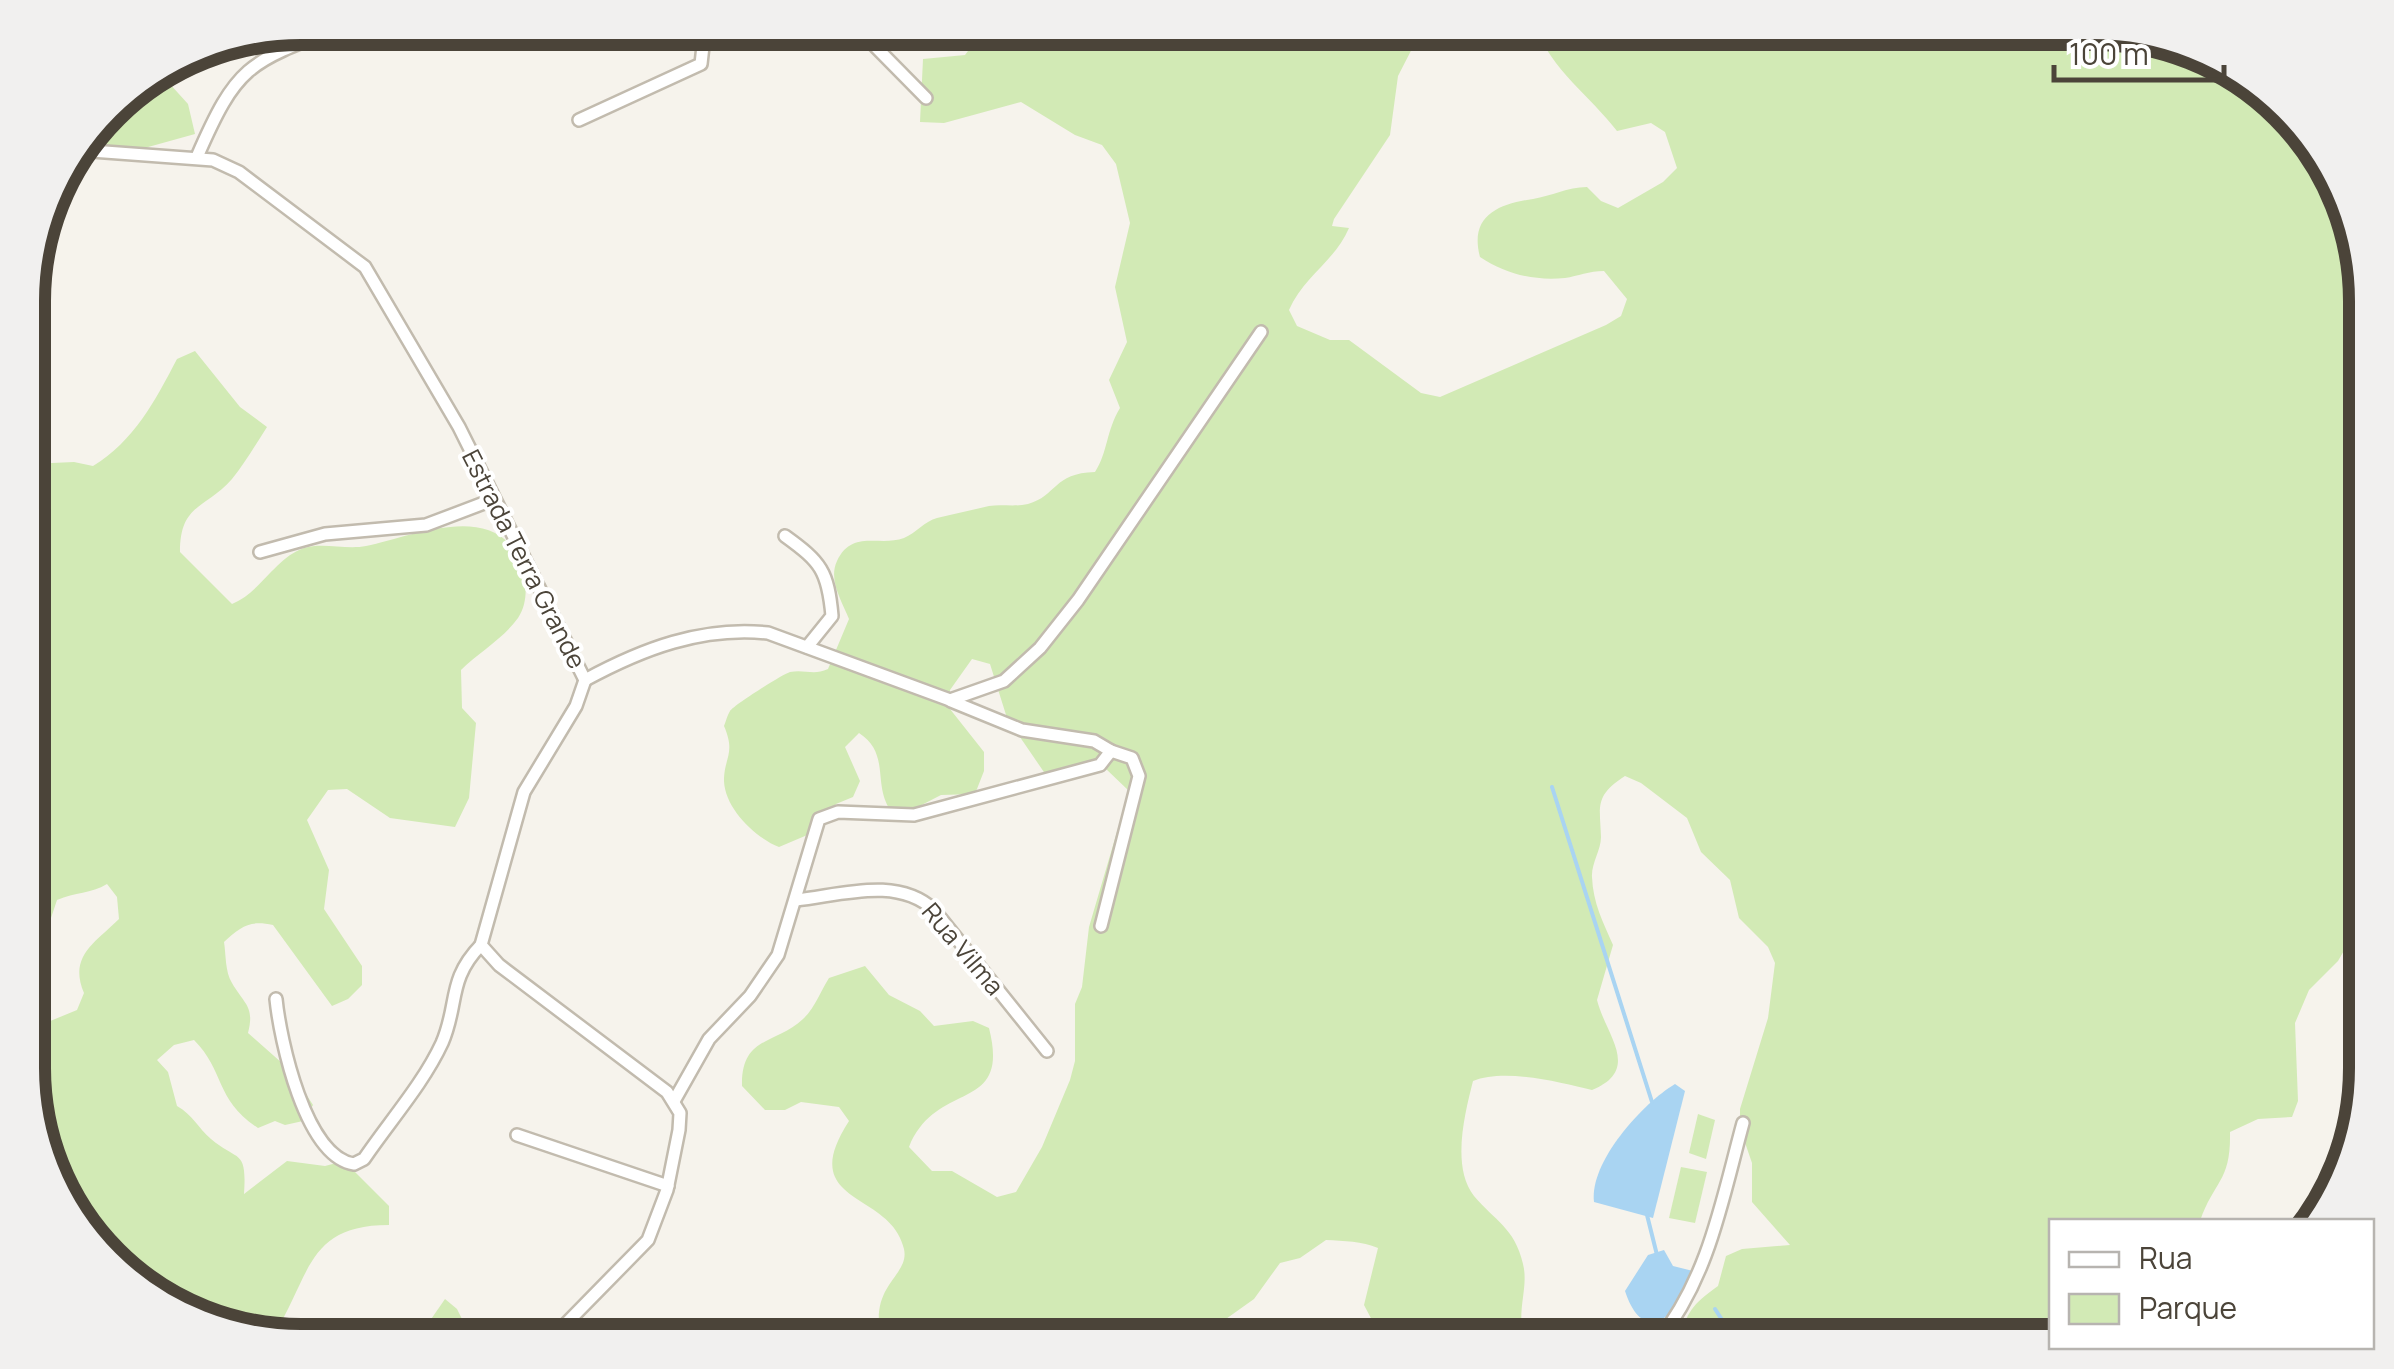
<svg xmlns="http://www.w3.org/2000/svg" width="2394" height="1369" font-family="Manrope,sans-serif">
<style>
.green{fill:#d2eab5}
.water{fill:#a9d4f2}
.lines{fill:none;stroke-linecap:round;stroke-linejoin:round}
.stream{stroke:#a9d4f2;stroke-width:4}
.minor-casing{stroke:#c2bbae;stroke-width:16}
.minor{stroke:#fff;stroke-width:11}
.labels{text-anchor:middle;stroke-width:8;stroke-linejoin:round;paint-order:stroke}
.street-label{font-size:25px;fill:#4b4439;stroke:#fff}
.rim{fill:none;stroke:#4b4439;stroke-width:12}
</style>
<rect width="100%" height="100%" fill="#f6f3ec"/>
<!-- green -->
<g class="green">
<path d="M985 28H1432L1417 39 1398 76 1390 135 1334 219 1332 226 1349 228C1335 261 1304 276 1289 310L1297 326 1330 340H1349L1421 393 1440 397 1606 325 1621 316 1627 299 1604 271C1589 271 1578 276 1565 278 1533 281 1506 274 1480 257 1469 216 1498 204 1533 199 1552 196 1567 187 1587 187L1601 201 1618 208 1663 182 1677 168 1665 132 1651 123 1617 131C1591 97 1551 69 1536 28H2094L2230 64 2330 164 2366 282V874L2359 897 2364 916 2338 961 2309 990 2295 1023 2298 1101 2292 1117 2258 1119 2230 1132C2231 1182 2215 1179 2200 1221L2052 1222 2051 1341H1685L1681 1335C1687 1310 1697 1301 1718 1286L1726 1256 1742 1249 1790 1245 1752 1202V1163L1740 1128V1109L1768 1018 1775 963 1768 947 1739 918 1730 880 1701 852 1687 818 1641 783 1625 776C1594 796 1600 806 1601 837 1601 850 1591 864 1592 877 1593 903 1603 922 1613 945L1597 1000C1606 1036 1642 1069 1592 1090 1560 1082 1504 1068 1473 1081 1465 1113 1451 1167 1474 1196 1494 1220 1515 1228 1523 1264 1529 1288 1516 1309 1524 1341H1383L1364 1305 1378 1248C1362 1241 1344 1241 1326 1240L1300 1258 1280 1263 1254 1299 1195 1341H882C867 1284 910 1277 904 1249 891 1190 794 1206 849 1121L839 1107 801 1102 785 1110H765L742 1086C741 1036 775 1045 803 1019 815 1008 820 992 829 978L865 966 889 995 920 1011 934 1026 973 1021 989 1028C1011 1115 937 1078 909 1147L932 1171H952L997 1197 1016 1192 1042 1147 1070 1080 1075 1061V1004L1082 987 1089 927 1129 791 1105 768 1048 778 1007 718 990 664 972 659 950 690V709L984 752V771L975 794 941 795 910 811H891C872 784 891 754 859 733L845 747 860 781 853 797 836 804 812 833 779 847C756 838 725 809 724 781 724 757 736 754 724 726 726 721 727 716 730 711 734 705 783 674 790 672 805 669 813 676 828 669L849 619C842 601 828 580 837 561 852 529 880 547 904 538 916 533 925 521 937 518 954 514 972 510 989 506 1001 504 1015 507 1028 504 1057 496 1053 473 1095 472 1108 452 1106 431 1120 408L1109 380 1127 342 1115 287 1130 223 1116 164 1102 145 1075 135 1021 102 944 123 920 122 923 59 965 55Z"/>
<polygon points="159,72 188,104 195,134 141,149 81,147 120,96 154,80"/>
<path d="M195 351 240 407 267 427C256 444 245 463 232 479 206 509 180 503 180 552L232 604C261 592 275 558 304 548 323 542 346 550 366 546 412 537 498 497 522 566 527 583 528 603 518 618 503 639 479 652 461 670L462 708 476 723 469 798 455 827 390 818 347 789 328 790 307 820 329 870 324 909 362 966V985L348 999 332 1006 273 925C250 920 241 926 224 942 226 954 225 972 232 983 244 1004 255 1006 248 1033L291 1071 313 1105 303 1121 285 1125 275 1121 258 1128C215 1100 225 1071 194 1040L174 1045 157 1060 168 1072 177 1106C193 1115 198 1128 211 1139 238 1162 247 1148 244 1194L287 1161 325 1166 344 1161 389 1206V1225C306 1225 311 1276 274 1334L164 1305 73 1220 30 1103V1018L43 1024 77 1010 84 993C68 956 96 942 119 919L117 897 107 884C91 894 75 892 57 900L45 936 30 943V464L74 462 93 466C134 441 155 401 177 359Z"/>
<polygon points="1698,1114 1715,1120 1706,1159 1689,1153"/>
<polygon points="1681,1167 1707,1172 1695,1223 1669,1218"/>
<polygon points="445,1299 457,1309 473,1341 416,1341"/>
</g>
<!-- water -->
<g class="water">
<path d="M1675 1084 1685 1091 1653 1218 1594 1202C1589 1162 1643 1103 1675 1084Z"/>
<path d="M1664 1250 1673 1266 1693 1271C1683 1311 1645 1352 1625 1291L1648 1255Z"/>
</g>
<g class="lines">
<!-- stream -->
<g class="stream">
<polyline points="1552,787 1652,1102"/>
<polyline points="1646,1211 1657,1255"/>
<polyline points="1715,1309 1736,1341"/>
</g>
<defs>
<g id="minor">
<polyline points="857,28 926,98"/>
<polyline points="579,120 701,64 705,28"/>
<polyline points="78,150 213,160 239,172 365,267 459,427 585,680"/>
<path d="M197 157C237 65 248 62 340 28"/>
<path d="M785 536C821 562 828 571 832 616L807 647"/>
<polyline points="260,552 325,534 426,525 492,500"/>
<path d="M585 680C642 649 702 626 768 633L950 700 1004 681 1040 648 1078 600 1261 332"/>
<path d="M796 900C842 895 897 876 934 910L1047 1051"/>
<polyline points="1101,926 1139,776 1132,758 1111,751"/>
<path d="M276 999C280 1039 305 1157 354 1164L364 1159C389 1122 423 1084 442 1043 459 1004 447 980 481 945"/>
<polyline points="674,1101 709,1039 750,996 778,955 819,819 838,812 914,815 1100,765 1111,751 1094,741 1022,730 951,701"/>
<polyline points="517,1135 668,1186"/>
<polyline points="549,1341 648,1240 667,1190 679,1130 680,1113 667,1092 499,965 481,945 524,792 576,706 585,680"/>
<path d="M1658 1341C1709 1277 1722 1200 1743 1123"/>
</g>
</defs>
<!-- minor casing -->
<use href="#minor" class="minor-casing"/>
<!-- minor -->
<use href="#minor" class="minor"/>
</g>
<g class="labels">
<!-- street labels -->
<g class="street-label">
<text transform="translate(524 559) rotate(63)" y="9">Estrada Terra Grande</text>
<text transform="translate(963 949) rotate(50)" y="9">Rua Vilma</text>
</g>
</g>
<!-- crop -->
<path d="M0 0H2394V1369H0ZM301 45H2093A256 256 0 0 1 2349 301V1068A256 256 0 0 1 2093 1324H301A256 256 0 0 1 45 1068V301A256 256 0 0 1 301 45Z" fill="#f1f0ef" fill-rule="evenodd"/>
<path class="rim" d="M301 45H2093A256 256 0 0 1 2349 301V1068A256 256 0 0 1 2093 1324H301A256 256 0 0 1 45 1068V301A256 256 0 0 1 301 45Z"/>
<!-- legend -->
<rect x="2049" y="1219" width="325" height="130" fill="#ffffff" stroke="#b7b4b0" stroke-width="2.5"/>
<rect x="2069" y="1252" width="50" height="15" fill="#ffffff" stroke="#b7b4b0" stroke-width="2.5"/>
<text x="2139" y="1269" font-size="30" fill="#4b4439">Rua</text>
<rect x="2069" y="1294" width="50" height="30" fill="#d2eab5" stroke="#b7b4b0" stroke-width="2.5"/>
<text x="2139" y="1319" font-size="30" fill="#4b4439">Parque</text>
<!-- scale -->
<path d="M2054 65v15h170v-15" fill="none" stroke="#4b4439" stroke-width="5"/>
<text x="2069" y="65" font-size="30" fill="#4b4439" stroke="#ffffff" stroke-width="8" paint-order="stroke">100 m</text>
</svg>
